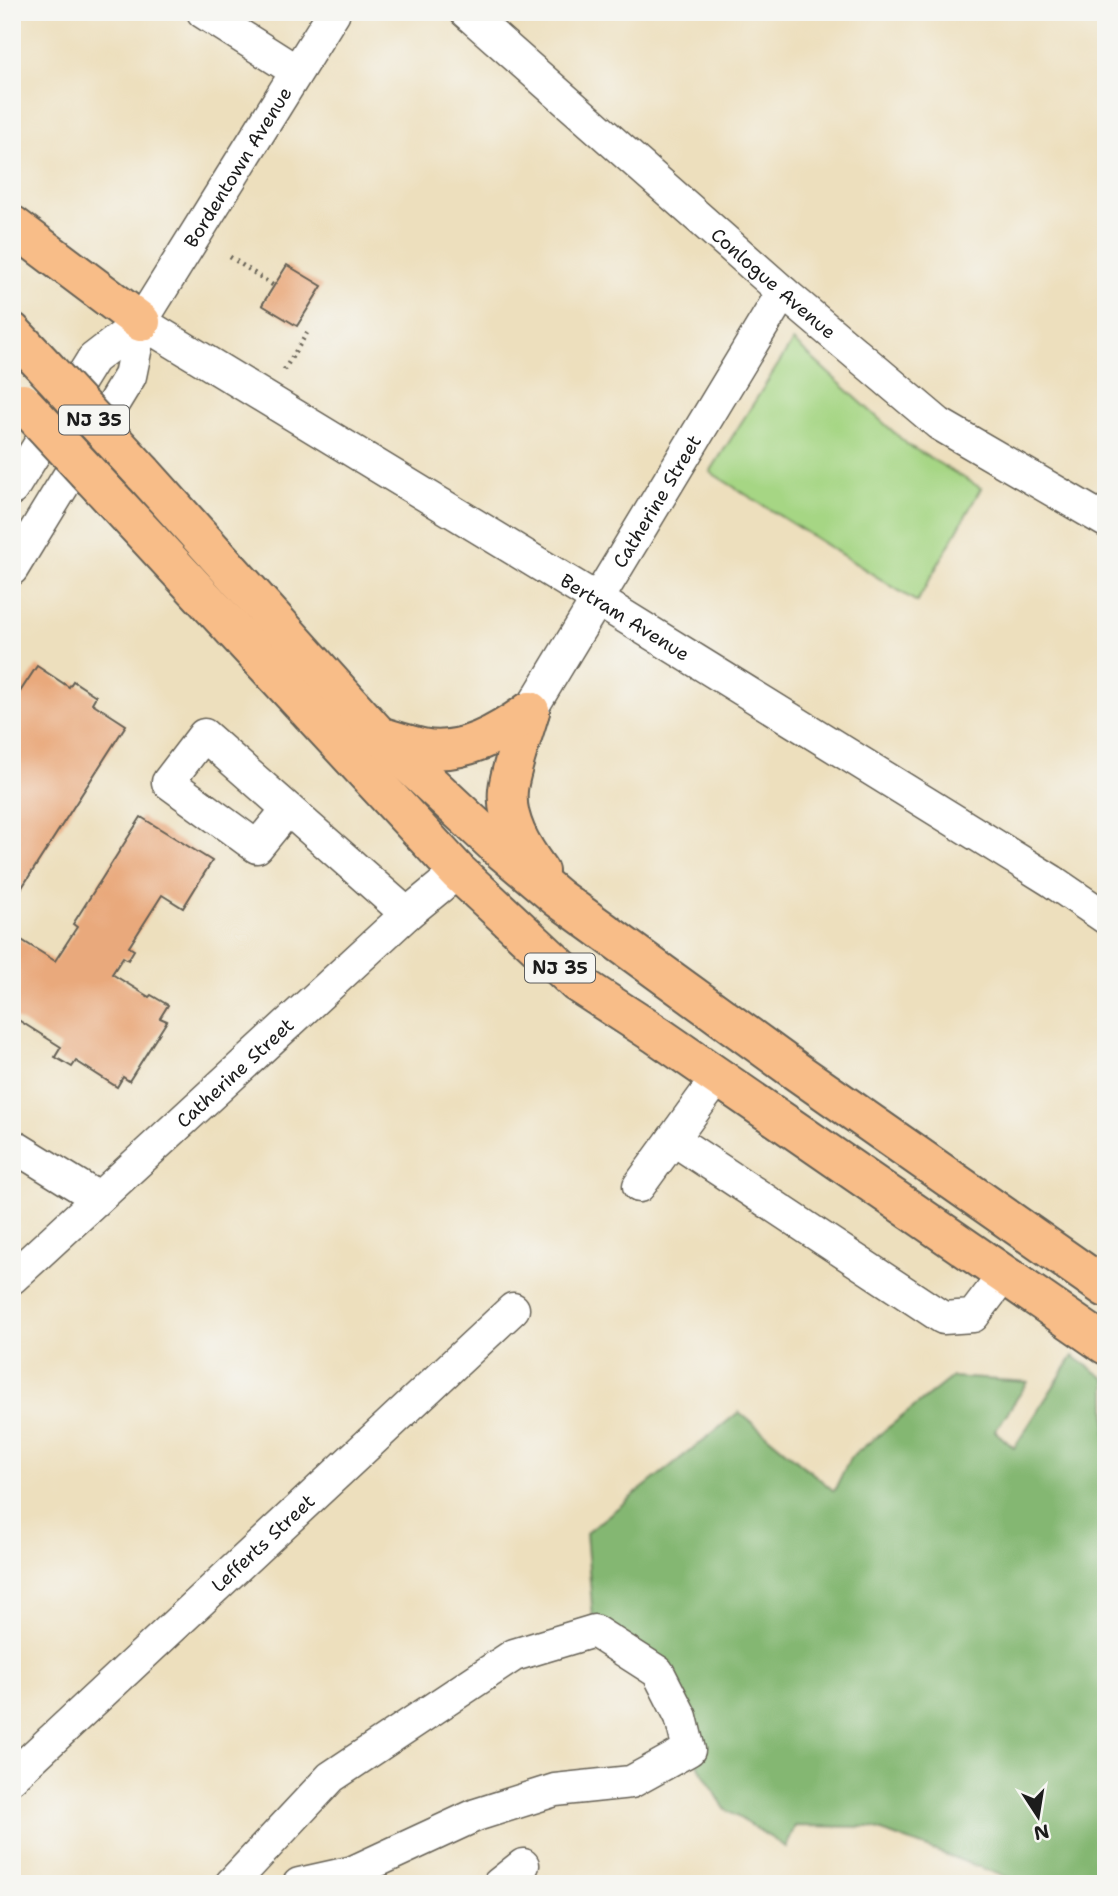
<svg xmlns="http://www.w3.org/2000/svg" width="1118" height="1896" font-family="'Shantell Sans',sans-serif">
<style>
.green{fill:#a6d684;stroke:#617950;stroke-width:2}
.forest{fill:#84b772;stroke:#506a47;stroke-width:2}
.building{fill:#e9a97b}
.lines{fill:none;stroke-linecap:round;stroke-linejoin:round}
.minor-casing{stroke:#656054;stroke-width:35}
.highway-casing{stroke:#656054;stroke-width:42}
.path{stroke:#656054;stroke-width:4.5;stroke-dasharray:2 5;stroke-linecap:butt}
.minor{stroke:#fff;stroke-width:32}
.highway{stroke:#f8bd88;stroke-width:38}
.highway-bridge-casing{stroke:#656054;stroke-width:42;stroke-linecap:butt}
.highway-bridge{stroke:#f8bd88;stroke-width:38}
.labels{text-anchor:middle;stroke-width:5;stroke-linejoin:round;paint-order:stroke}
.shield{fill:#f6f6f2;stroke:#5d5d5c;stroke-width:2}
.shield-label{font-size:18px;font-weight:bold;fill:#1c1c1c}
.street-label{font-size:19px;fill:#1c1c1c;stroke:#f6f6f2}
</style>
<rect width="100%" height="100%" fill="#f6f6f2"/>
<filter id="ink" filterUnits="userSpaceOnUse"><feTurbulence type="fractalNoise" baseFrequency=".0143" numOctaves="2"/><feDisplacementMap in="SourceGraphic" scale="14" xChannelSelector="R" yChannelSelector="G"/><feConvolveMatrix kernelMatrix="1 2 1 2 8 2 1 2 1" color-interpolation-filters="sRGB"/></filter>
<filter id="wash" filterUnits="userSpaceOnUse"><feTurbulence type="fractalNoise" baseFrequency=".00686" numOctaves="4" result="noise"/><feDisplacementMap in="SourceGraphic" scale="28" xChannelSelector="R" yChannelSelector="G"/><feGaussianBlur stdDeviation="1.57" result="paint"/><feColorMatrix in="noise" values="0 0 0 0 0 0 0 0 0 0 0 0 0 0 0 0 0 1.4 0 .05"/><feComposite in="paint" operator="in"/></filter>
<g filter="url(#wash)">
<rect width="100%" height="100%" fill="#eddfbd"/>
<!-- green -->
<polygon class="green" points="793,341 908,445 981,488 917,602 710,472"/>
<!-- forest -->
<polygon class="forest" points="1073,1356 1106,1379 1106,1884 1025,1884 871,1827 795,1826 786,1847 725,1809 689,1750 681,1717 594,1631 586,1533 739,1412 834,1491 850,1458 952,1377 1028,1382 995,1431 1014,1448"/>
<g id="blocks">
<!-- building -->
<g class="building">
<polygon points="287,265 322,286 297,326 262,305"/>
<polygon points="37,666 69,687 73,681 96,696 92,703 126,725 12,903 12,704"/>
<polygon points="141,817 212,861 183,908 162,895 129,947 134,950 128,960 123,957 112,974 149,997 151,995 168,1005 160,1018 167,1021 129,1081 123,1077 117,1087 76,1061 72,1067 55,1057 61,1047 12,1016 12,934 55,961 77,927 73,924"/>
</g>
</g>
</g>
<g filter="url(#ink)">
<use href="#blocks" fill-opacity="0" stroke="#656054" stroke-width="2"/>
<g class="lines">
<defs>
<g id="minor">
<polyline points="203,12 296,71"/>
<path id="s1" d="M466 12 783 292 939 424 1106 521"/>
<path id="s2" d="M141 322 598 600 1052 881 1106 918"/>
<polyline points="12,489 93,359 141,322"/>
<path id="s3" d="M12 569 130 376 141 322 334 12"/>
<path id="s4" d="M530 711 783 292"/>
<polyline points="288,809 257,847 168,782 204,735 407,914"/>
<polyline points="673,1139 943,1318 973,1316 1004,1275"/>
<polyline points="12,1145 98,1198"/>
<polyline points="639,1186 718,1077"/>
<path id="s5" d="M12 1278 407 914 458 872"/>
<path id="s6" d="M12 1777 513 1309"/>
<polyline points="231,1884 331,1777 514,1655 594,1631 658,1672 681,1717 689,1750 631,1782 555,1790 476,1815 353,1872 299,1884"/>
<polyline points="499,1884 523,1865"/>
</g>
<g id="highway">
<polyline points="12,225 141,322"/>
<polyline points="12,332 45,367"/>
<polyline points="143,473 379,736 500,849 558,898 796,1071 1106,1288"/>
<polyline points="102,488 458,872 577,983 657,1035 1106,1345"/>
<path d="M530 711C524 733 510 769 508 790 505 820 522 848 539 871"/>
<path d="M379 736C393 740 408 745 422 748 462 756 500 733 530 711"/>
</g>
</defs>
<!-- minor casing -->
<use href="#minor" class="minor-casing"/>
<!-- highway casing -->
<use href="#highway" class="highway-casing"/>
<!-- path -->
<g class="path">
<polyline points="230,257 274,286"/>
<polyline points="284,370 307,333"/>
</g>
<!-- minor -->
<use href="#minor" class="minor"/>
<!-- highway -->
<use href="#highway" class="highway"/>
<defs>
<g id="highway-bridge">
<polyline points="45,367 143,473"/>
<polyline points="23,403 102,488"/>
</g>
</defs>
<!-- highway-bridge casing -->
<use href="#highway-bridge" class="highway-bridge-casing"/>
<!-- highway-bridge -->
<use href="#highway-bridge" class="highway-bridge"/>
</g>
</g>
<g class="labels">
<!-- shield labels -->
<g class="shield">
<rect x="59" y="405.5" width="70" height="29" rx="5"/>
<rect x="525" y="953.5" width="70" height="29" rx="5"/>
</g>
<g class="shield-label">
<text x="94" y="426">NJ 35</text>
<text x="560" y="974">NJ 35</text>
</g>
<!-- street labels -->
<g class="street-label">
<text dy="7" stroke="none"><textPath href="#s3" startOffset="464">Bordentown Avenue</textPath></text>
<text dy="7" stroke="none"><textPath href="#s1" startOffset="410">Conlogue Avenue</textPath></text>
<text dy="7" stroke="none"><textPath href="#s4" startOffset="245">Catherine Street</textPath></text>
<text dy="7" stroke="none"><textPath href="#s2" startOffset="567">Bertram Avenue</textPath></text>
<text dy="7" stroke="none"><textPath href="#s5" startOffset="303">Catherine Street</textPath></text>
<text dy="7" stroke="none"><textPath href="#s6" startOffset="343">Lefferts Street</textPath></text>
</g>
</g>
<!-- margin -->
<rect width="1118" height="1896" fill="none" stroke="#f6f6f2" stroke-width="42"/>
<!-- north arrow -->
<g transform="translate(1038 1816) rotate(168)" stroke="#f6f6f2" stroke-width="5" paint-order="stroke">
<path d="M0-5L12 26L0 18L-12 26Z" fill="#1c1c1c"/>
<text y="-10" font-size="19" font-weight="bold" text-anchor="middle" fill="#1c1c1c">N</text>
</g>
</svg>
